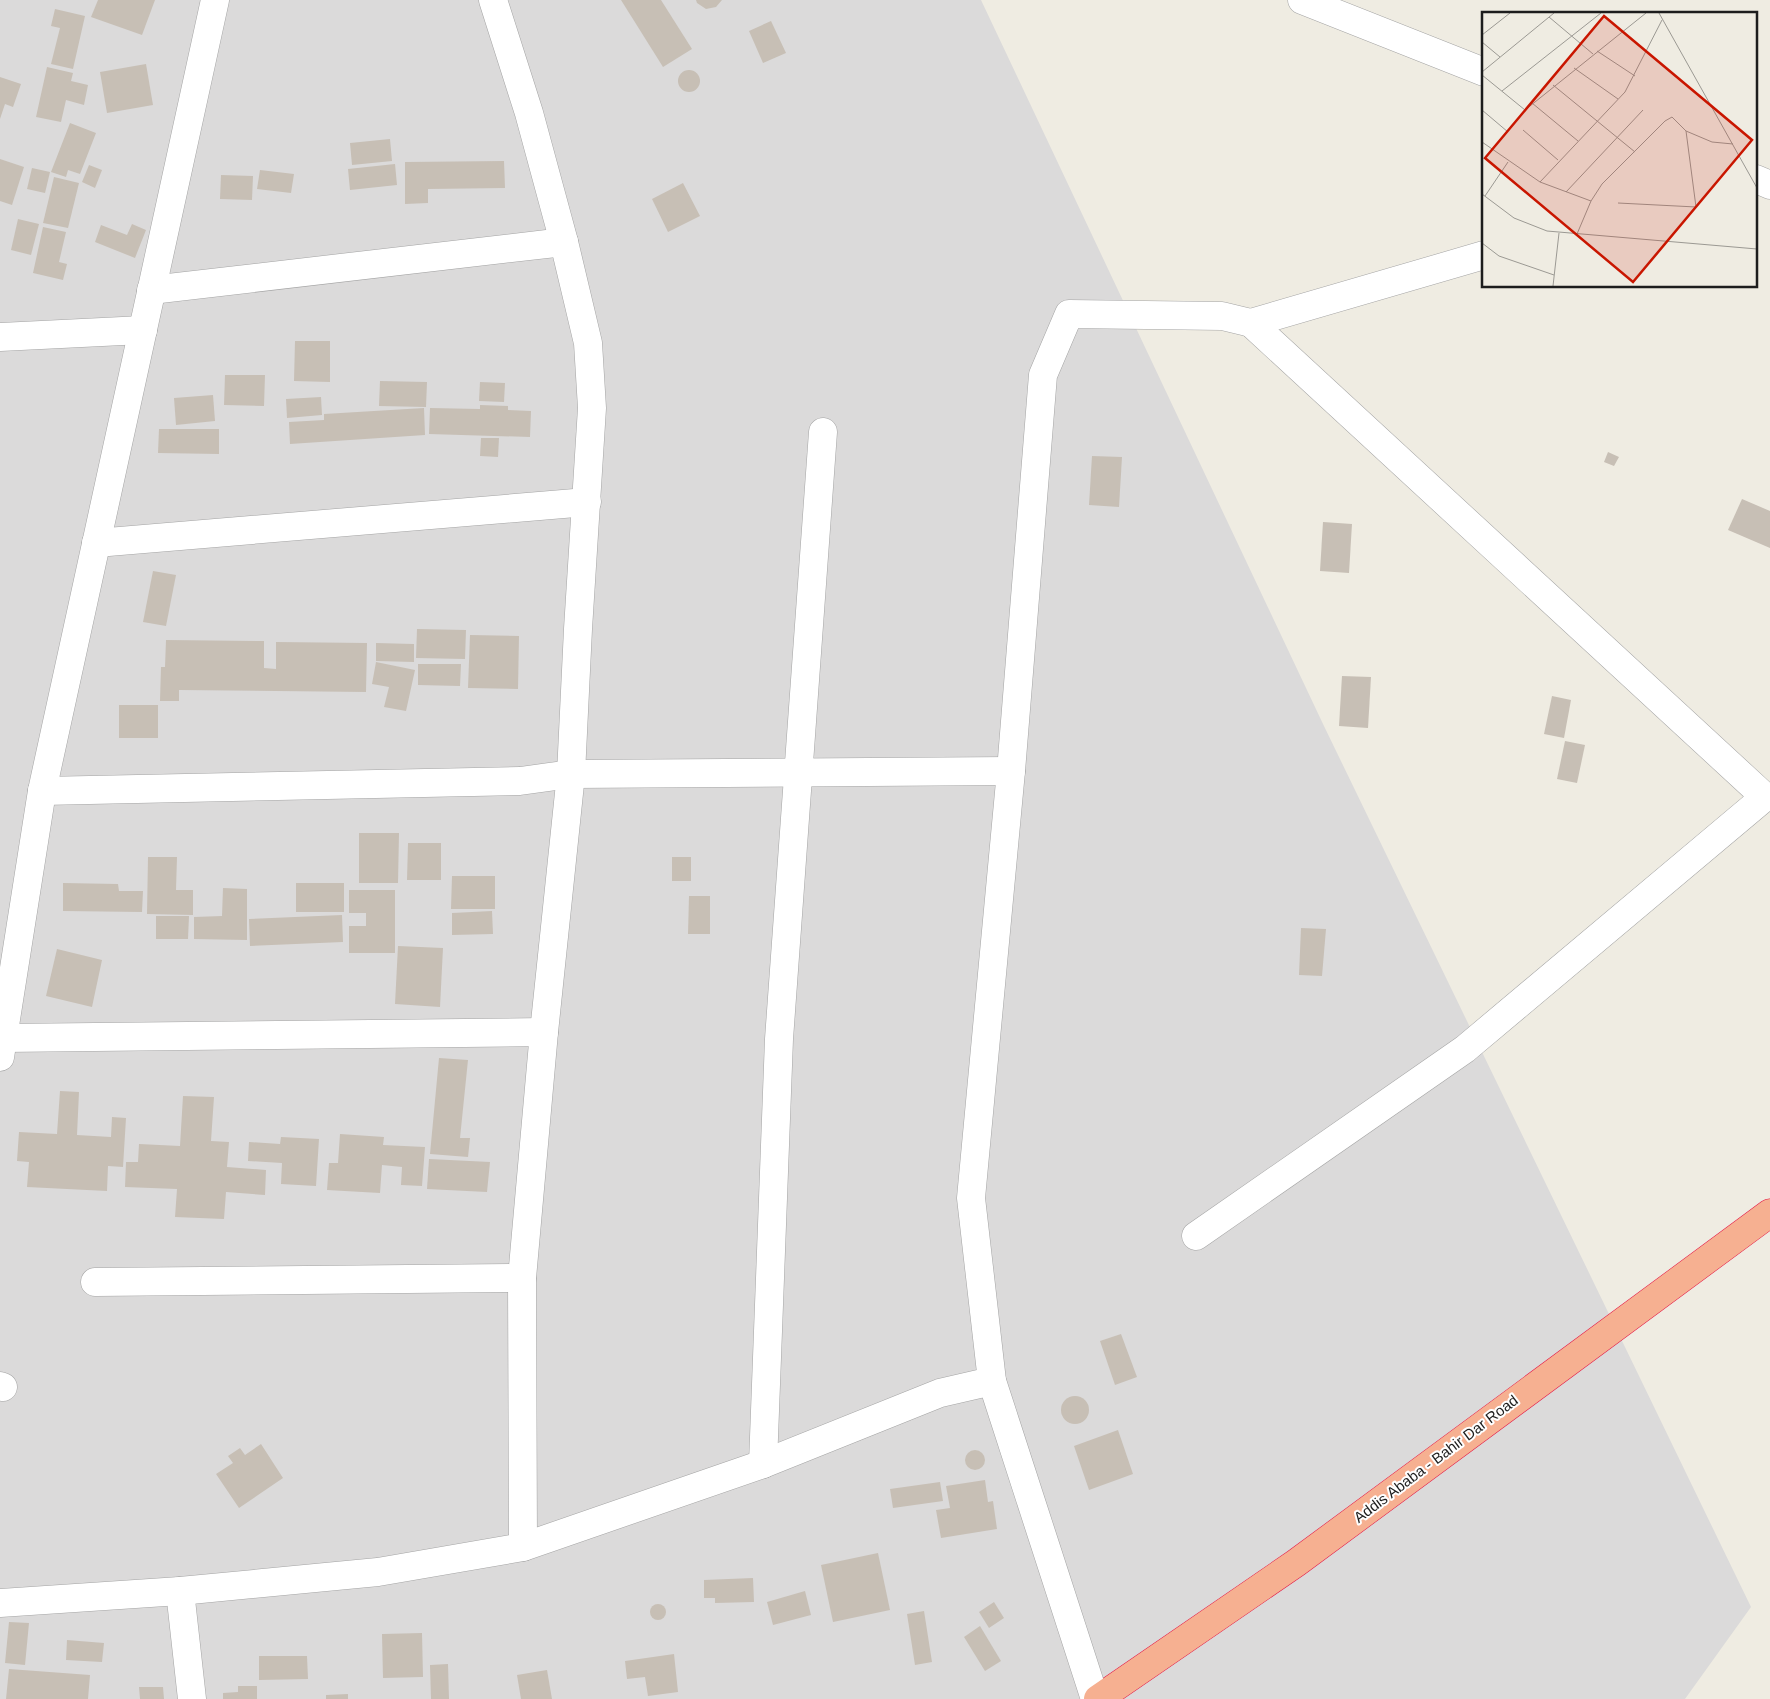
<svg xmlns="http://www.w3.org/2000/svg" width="1770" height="1699" font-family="Arial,sans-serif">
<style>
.residential{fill:#dbdada}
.building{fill:#c7bfb5}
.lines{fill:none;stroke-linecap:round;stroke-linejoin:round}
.minor-casing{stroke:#a4a4a4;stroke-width:29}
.trunk-casing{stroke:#e31948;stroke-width:29}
.minor{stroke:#fff;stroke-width:28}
.trunk{stroke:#f6b091;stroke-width:28}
.labels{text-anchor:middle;stroke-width:4;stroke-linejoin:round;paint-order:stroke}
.street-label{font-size:15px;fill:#1d1d1d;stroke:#fff}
.inset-road{fill:none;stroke:#9b9993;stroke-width:1}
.view{fill:#c91600;fill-opacity:0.15;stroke:#c91600;stroke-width:2.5}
.inset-edge{fill:none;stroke:#1d1d1d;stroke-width:2.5}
</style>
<rect width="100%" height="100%" fill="#efece2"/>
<!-- residential -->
<polygon class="residential" points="0,0 981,0 1323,724 1751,1607 1685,1699 0,1699"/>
<!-- building -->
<g class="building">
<polygon points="98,0 155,0 142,35 91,17"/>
<polygon points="621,0 661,0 692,49 663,67"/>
<polygon points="696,0 722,0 716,7 706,9 697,3"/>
<polygon points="55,9 85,16 73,69 51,64 60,28 51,26"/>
<polygon points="771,21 786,53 763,63 749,31"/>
<polygon points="146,64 153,105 107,113 100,72"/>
<polygon points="47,67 73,73 71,81 88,85 84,105 66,100 61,122 36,117"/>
<circle cx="689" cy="81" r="11"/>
<polygon points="0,77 21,84 13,107 5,104 0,119"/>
<polygon points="70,123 96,133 80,174 68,170 66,177 51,172"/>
<polygon points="390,139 392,161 352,165 350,143"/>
<polygon points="0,159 24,167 12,205 0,201"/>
<polygon points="504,161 505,188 428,189 428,203 405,204 405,162"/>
<polygon points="395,164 397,185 350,190 348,169"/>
<polygon points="89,165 102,170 95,188 82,182"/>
<polygon points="32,168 50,172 45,193 27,189"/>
<polygon points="260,170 294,174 291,193 257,189"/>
<polygon points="221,175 253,176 252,200 220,199"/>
<polygon points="54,177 79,183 68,228 43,223"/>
<polygon points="683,183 700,216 668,232 652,199"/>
<polygon points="18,219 39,224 31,255 11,250"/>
<polygon points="132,224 146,230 135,258 95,242 101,225 127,235"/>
<polygon points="43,227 66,232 59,262 67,264 63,280 33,273"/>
<polygon points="295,341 330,341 330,382 294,381"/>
<polygon points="225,375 265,375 264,406 224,405"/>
<polygon points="380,381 427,382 426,407 379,406"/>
<polygon points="480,382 505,383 504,402 479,401"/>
<polygon points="213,395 215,421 176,425 174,398"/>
<polygon points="321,397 322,415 287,418 286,399"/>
<polygon points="480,405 508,406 508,410 531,411 530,437 429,434 430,408 480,409"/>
<polygon points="424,408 425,435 290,444 289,422 324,420 324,414"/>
<polygon points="159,429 219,429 219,454 158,453"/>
<polygon points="481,438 499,438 498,457 480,456"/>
<polygon points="1608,452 1619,457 1614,466 1604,462"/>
<polygon points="1092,456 1122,457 1119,507 1089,505"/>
<polygon points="1742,499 1770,511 1770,548 1728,530"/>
<polygon points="1323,522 1352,524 1349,573 1320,571"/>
<polygon points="153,571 176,575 166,626 143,622"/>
<polygon points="417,629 466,630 465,659 416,658"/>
<polygon points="470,635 519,636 518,689 468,688"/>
<polygon points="166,640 264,641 264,668 276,669 276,642 367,643 366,692 179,690 179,701 160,701 161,667 165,667"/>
<polygon points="376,643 414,644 414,662 376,661"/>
<polygon points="376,662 415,670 406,711 384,707 389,687 372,684"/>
<polygon points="418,664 461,664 460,686 418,685"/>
<polygon points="1342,676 1371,677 1368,728 1339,726"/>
<polygon points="1552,696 1571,700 1564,738 1544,734"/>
<rect x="119" y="705" width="39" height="33"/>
<polygon points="1565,741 1585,745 1577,783 1557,779"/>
<polygon points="359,833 399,833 398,883 359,883"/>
<polygon points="408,843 441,843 441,880 407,880"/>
<polygon points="148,857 177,857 176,890 193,890 193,915 147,914"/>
<rect x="672" y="857" width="19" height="24"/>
<polygon points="452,876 495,876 495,909 451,909"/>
<polygon points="63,883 118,884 119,891 143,891 142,912 63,911"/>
<rect x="296" y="883" width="48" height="29"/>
<polygon points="223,888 247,889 247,940 194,939 194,917 222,916"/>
<polygon points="349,890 395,890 395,953 349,953 349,926 366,926 366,913 349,913"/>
<polygon points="689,896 710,896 710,934 688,934"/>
<polygon points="492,911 493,934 452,935 452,913"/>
<polygon points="342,915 343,942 250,946 249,919"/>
<polygon points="156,916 189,916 188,939 156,939"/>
<polygon points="1301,928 1326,929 1322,976 1299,975"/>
<polygon points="398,946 443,948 440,1007 395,1004"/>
<polygon points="57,949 102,960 92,1007 46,996"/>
<polygon points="439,1058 468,1060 460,1138 470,1138 468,1157 430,1154"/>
<polygon points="60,1091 79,1092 77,1135 111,1137 112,1117 126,1118 123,1167 108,1166 107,1191 27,1187 29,1162 17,1161 19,1132 57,1134"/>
<polygon points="183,1096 214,1097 211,1141 229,1142 227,1167 266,1170 265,1195 226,1192 224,1219 175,1217 177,1189 125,1187 126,1162 138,1162 139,1144 180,1146"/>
<polygon points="340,1134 384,1137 383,1145 425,1147 422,1186 401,1185 402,1167 382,1165 380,1193 327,1190 329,1163 338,1163"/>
<polygon points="281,1137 319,1139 316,1186 281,1184 282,1163 248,1161 249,1142 280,1144"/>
<polygon points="429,1159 490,1162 487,1192 427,1189"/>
<polygon points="1121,1334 1137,1377 1115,1385 1100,1341"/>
<circle cx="1075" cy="1410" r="14"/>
<polygon points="1118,1430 1133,1474 1089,1490 1074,1446"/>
<polygon points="261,1444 283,1478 239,1508 216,1474 233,1463 228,1456 240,1448 245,1455"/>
<circle cx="975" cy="1460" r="10"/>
<polygon points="985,1480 988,1502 993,1501 997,1529 941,1538 936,1510 950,1508 946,1486"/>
<polygon points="940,1482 943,1501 893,1508 890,1489"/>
<polygon points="878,1553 890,1610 833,1622 821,1565"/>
<polygon points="753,1578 754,1602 715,1603 715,1598 704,1598 704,1580"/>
<polygon points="805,1591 811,1615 773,1625 767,1602"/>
<polygon points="994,1602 1004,1618 989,1628 979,1612"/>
<circle cx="658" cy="1612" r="8"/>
<polygon points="924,1611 932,1662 915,1665 907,1614"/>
<polygon points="9,1622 29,1623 25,1665 5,1663"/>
<polygon points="980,1626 1001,1661 985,1671 964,1637"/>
<polygon points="422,1633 423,1677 383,1678 382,1634"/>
<polygon points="67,1640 104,1643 102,1662 66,1660"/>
<polygon points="674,1654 678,1692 648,1696 645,1677 627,1679 625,1661"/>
<polygon points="259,1656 307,1656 308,1679 259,1680"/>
<polygon points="448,1664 449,1699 431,1699 430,1665"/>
<polygon points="9,1669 90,1675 88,1699 6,1699"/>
<polygon points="547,1670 552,1699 521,1699 517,1675"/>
<polygon points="238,1686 257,1686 257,1699 223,1699 223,1693 238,1692"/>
<polygon points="139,1687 163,1687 164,1699 140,1699"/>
<polygon points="348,1694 348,1699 326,1699 326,1695"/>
</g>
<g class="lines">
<defs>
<g id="minor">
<polyline points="493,0 529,113 564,242 588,343 592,408 578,629 571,774 544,1032 522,1278 523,1547"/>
<polyline points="1302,0 1484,72"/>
<polyline points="1756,179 1770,185"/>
<polyline points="151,290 564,242"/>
<polyline points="0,337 143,330"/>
<polyline points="96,543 587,502"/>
<polyline points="42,791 520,781 571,774 1011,771"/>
<polyline points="3,1038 544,1032"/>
<polyline points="0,1057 42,791 215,0"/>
<polyline points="1196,1236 1465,1049 1765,797 1251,323"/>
<polyline points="95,1282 522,1278"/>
<polyline points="0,1386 3,1387"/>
<polyline points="763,1464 779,1039 823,432"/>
<polyline points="180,1591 192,1699"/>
<polyline points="0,1603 180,1591 378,1572 523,1547 763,1464 940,1393 992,1381"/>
<polyline points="1095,1699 992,1381 971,1198 1011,771 1043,375 1069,314 1222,316 1251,323 1484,255"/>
</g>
<polyline id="trunk" points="1098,1699 1296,1563 1770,1213"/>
</defs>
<!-- minor casing -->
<use href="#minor" class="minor-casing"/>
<!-- trunk casing -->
<use href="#trunk" class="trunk-casing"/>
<!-- minor -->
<use href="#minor" class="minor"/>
<!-- trunk -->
<use href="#trunk" class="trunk"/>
</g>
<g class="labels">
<!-- street labels -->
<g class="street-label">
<text transform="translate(1436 1459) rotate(-37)" y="5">Addis Ababa - Bahir Dar Road</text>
</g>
</g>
<!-- overview -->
<g transform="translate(1482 12)">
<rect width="275" height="275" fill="#efece2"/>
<path class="inset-road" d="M177 1 275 176M67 5 111 42M0 23 28 1M0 30 18 45M115 39 153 64M92 56 136 87M0 60 72 1M0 63 43 98 164 1M71 73 153 140M20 79 119 1M50 91 96 129M0 98 26 120M41 118 76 148M0 130 58 170 109 189M58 170 143 80 180 8M84 180 161 98M0 182 32 206 65 219 275 237M3 184 26 150M136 191 214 195 204 119M95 222 109 189 120 172 183 109 190 105 204 119 230 130 251 132M0 231 17 244 72 263M71 274 77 221"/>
<path class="view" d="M122 4 270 128 151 270 3 146Z"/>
<rect width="275" height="275" class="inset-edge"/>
</g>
</svg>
